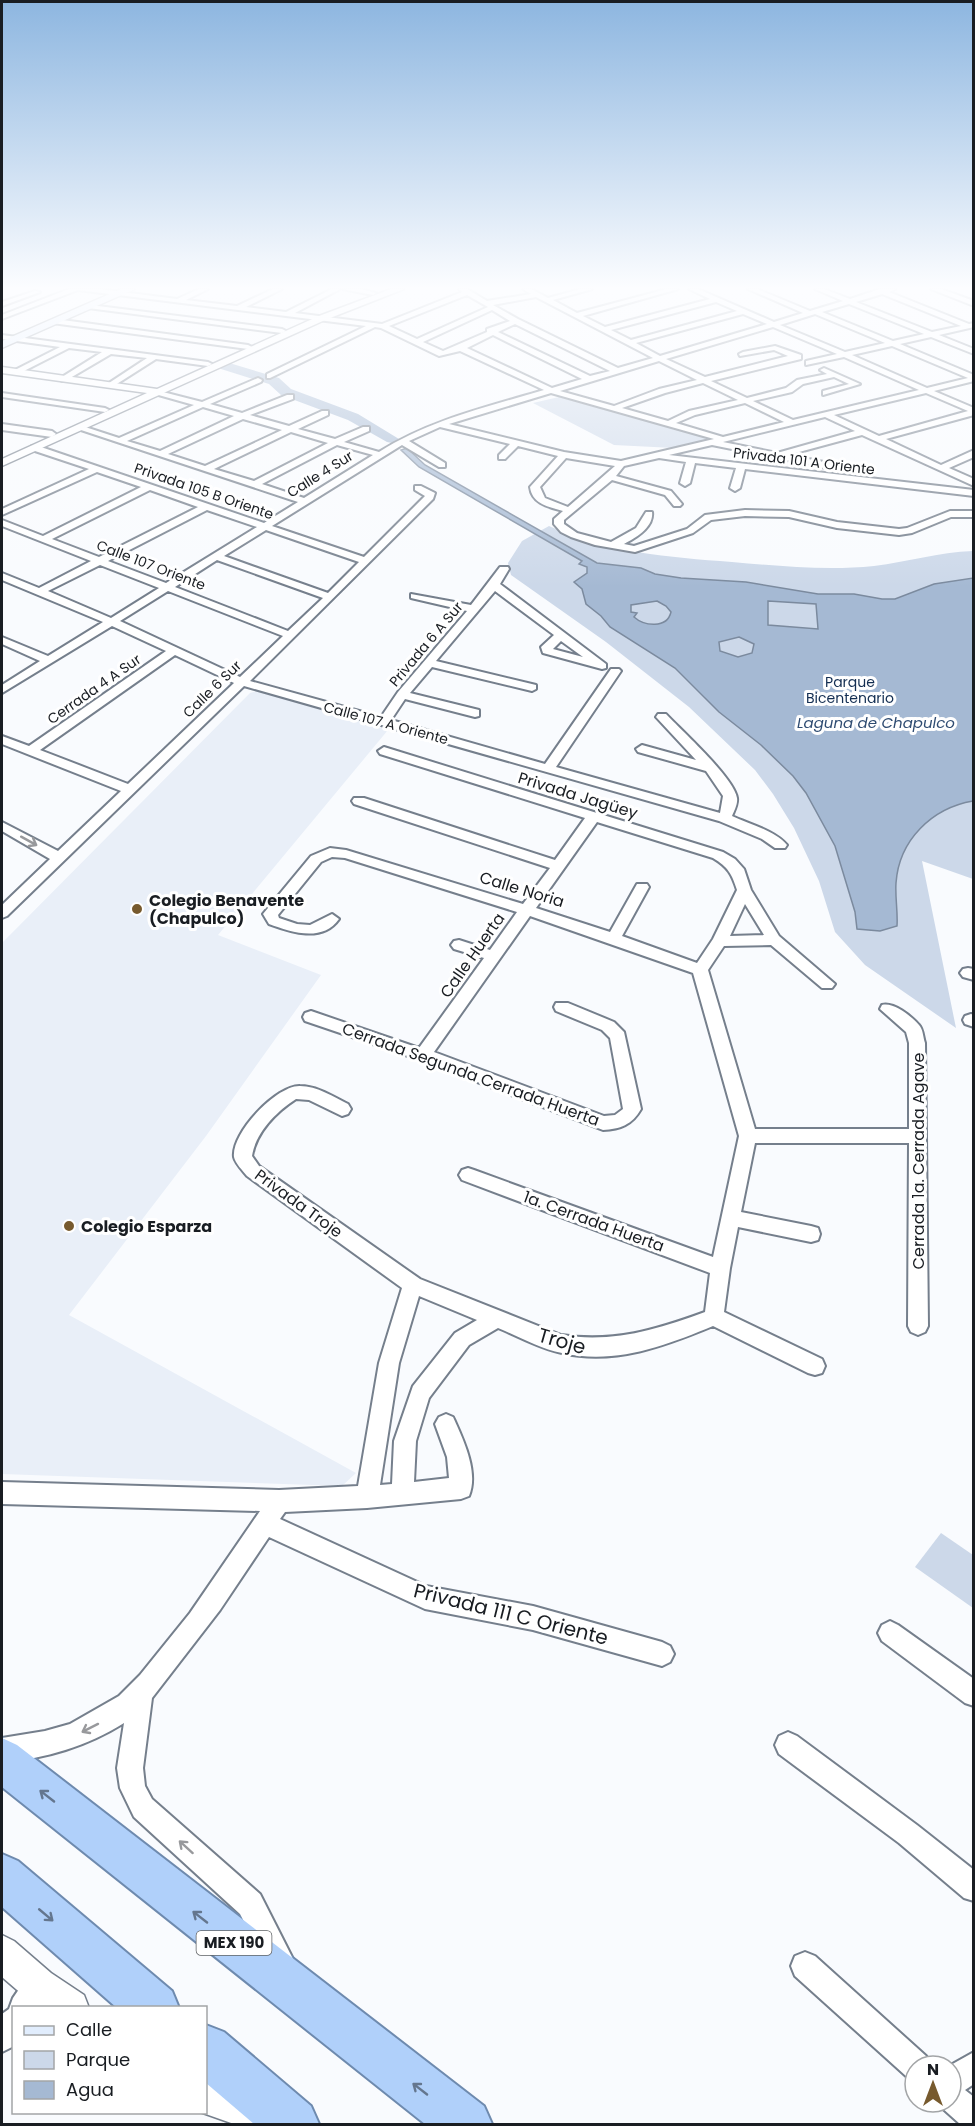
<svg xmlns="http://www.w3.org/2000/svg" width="975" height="2126" font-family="Poppins,sans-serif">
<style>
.built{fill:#e9eff8}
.green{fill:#ccd8e9}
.water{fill:#a5b9d3;stroke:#7b8a9e;stroke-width:1.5;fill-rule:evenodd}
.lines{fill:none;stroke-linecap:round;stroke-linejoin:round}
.stream{stroke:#7b8a9e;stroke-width:2}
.river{fill:#a5b9d3;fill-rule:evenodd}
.minor-casing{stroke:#757f8c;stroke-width:4}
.tertiary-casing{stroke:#757f8c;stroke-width:3}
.secondary-casing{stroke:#757f8c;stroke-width:3}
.trunk-casing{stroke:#6e8aae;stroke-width:4}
.minor{fill:#fff;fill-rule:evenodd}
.tertiary{fill:#fff;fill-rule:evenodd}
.secondary{fill:#e1edfd;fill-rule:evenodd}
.trunk{fill:#b0d0fa;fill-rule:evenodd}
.oneway{stroke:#98999c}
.oneway2{stroke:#64768e}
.poi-dot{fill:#775a2e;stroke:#fff;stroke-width:2}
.labels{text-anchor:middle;stroke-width:6;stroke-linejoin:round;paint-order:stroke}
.far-street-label{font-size:14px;fill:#191d22;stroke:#fff}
.far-park-label{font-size:14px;fill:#132e52;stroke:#fff}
.far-water-label{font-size:15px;font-style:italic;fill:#2f4c72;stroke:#fff}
.shield{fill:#fff;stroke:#5e6164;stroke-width:1.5}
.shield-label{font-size:15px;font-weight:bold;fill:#191d22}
.street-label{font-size:16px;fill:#191d22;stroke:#fff}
.poi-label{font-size:16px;font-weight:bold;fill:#191d22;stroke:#fff;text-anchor:start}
.near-street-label{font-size:20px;fill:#191d22;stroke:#fff}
</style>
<rect width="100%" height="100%" fill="#f9fbfe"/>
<!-- built -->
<polygon class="built" points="261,690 388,730 218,935 321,975 206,1136 69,1315 356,1473 342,1486 2,1474 2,943 250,693"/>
<!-- green -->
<g class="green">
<polygon points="559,397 713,439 674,448 614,445 533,403"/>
<path d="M549 526C608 553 668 557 732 562 779 566 827 571 874 566 908 562 938 552 973 551V879L922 861 956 1028 865 965 835 932 819 881 794 828 773 794 755 770 689 707 606 642 511 575 508 563 522 541Z"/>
<polygon points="941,1533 973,1555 973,1608 915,1567"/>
</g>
<!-- water -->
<path class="water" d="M407 448 425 465 597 563 641 568 655 574 681 578 746 582 818 594H854L882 599H895L934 584 973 578V801C932 808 899 840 896 883 895 897 898 912 897 926L880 931 857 929 855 912 835 846 806 793 793 776 761 745 719 712 675 668 610 627 601 616 586 604 582 589 574 582 587 573V567L579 564 582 561 419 467 401 450ZM657 601 666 606 671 612C667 629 644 626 634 617L637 613 631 612V605ZM768 601 816 604 818 629 768 625ZM739 637 754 644 752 653 738 657 720 651 719 642Z"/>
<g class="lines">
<!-- stream -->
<polyline class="stream" points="227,366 277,382 285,391 357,418 393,440"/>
<!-- river -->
<polygon class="river" points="226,362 279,378 291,389 358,414 399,439 392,443 387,442 348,420 281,395 269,384 221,369 219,366"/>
<defs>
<g id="minor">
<path d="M69 289H99L177 299 199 289H208L186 300 237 306 273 289H282L246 307 286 312 332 289H340L295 313 382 324 462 292 459 289H467L487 301 531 294 523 289H531L548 298 581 289H592L553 300 577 313 667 289H678L583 316 605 327 710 299 689 289H698L774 322 803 313 748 289H757L810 311 843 301 815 289H824L850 299 880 289H895L889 292 969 324 974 323V327L939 335 974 349V354L931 337 900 344 974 375V381L934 391 974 408V415L886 439 941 465 974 450V457L949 468 974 479V486L862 435 788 455 849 467V471L846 472 712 445 669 455 974 490V496L745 469 740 488 735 491 730 488 736 468 695 463 690 483 685 486 680 483 686 462 659 458 624 466 616 476 671 491 682 504 680 506H674L665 495 612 480 564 520V524L577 533 611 542 636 528 646 512H652C654 527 636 538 624 544L634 546 687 529 705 515 745 510 789 511 837 522 899 529 907 528 950 511H974V517H951L912 533 899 535 837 528 789 517 745 516 711 520 693 533 635 552 595 545 571 537 561 532 554 524V519L563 511C549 507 532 504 530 487L558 456 518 446 505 459H499V455L510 444 440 427 409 441 445 463V467H439L402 445 272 526 364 557 425 496 415 490V486H421L435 493 433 499 250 681 381 717 398 692 467 611 411 598V594L471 605 500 567H508L509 569 500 584 606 664V668L602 669 543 653 541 647 554 635 495 591 436 661 536 685V689L532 691 432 667 410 693 479 710V716L475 717 405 699 391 720 545 764 611 669H619L621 671 556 767 720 813 723 796 706 771 638 752 636 749 642 745 696 760 656 717 658 714H666C682 731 734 778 737 798 738 804 734 811 732 816 749 824 774 830 787 845L785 848H775L762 839 719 821 244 686 7 916 2 918V905L50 859 2 831V822L58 851 121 791 2 744V736L29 746 166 651 112 626 2 693V685L40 661 2 644V637L48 656 103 622 2 580V573L39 588 91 561 2 526V520L43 536 141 487 97 472 2 515V509L89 469 32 450V446H38L264 523 298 502 75 428 79 425 119 438 194 405 155 394V390L202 402 258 378 262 380 261 382 210 404 242 413 287 395H293V399L250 415 289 426 322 411H328V415L298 429 335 439 363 427H369V431L344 442 379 452C430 420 487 407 544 390L460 351 439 356 381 328 375 327 270 378H267V374L366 326 78 290 2 319V315ZM882 294 961 326 932 332 856 302ZM467 295 488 307 417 339 389 326ZM536 297 653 358 618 368 518 319 493 305ZM716 302 737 311 631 340 611 330ZM849 304 924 334 893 341 822 312ZM492 310 510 321 487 329V332L443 351 423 342ZM743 314 767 324 660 356 636 343ZM815 314 885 343 845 352 780 325ZM515 324 610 371 590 376 498 332ZM773 327 837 354 806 361V365L844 357 919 390 793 420 753 401 792 392 803 384 834 377 849 384 823 391V395L860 384 824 368 820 370 827 374 797 380 786 388 747 398 711 381 801 359V355L775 346 743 352 739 354 740 356 774 350 788 356 705 377 666 359ZM493 335 582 379 552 388 467 348ZM892 346 968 378 927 388 852 355ZM659 361 697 380 659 389 614 406 560 391ZM703 383 738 400 689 411 668 421 622 408 665 393ZM551 393 714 439 621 461 564 452 449 424ZM926 393 968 411 879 436 834 415ZM745 403 784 422 723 437 676 423 695 415ZM203 407 234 416 160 451 127 441ZM825 417 855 431 777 453 723 442ZM243 419 282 430 205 466 168 454ZM291 432 328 443 254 481 214 469ZM337 445 373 455 304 498 262 484ZM566 458 615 466 568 507 545 498 540 487ZM150 490 198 507 99 557 52 539ZM207 510 257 527 166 583 108 561ZM266 530 359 562 328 593 224 556ZM217 560 323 598 288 631 175 587ZM100 565 159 588 111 618 48 591ZM168 591 283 636 240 677 120 621ZM561 641 583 657 553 649ZM175 655 234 683 128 784 40 750Z"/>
<polygon points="343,289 361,289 376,293 373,295"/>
<polygon points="931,289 941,289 974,301 974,306"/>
<polygon points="35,291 40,292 2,306 2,302"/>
<polygon points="90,305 282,329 286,331 282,333 88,308"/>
<polygon points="55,319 248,345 252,347 248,349 52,323"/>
<polygon points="2,335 208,362 212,364 208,366 156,359 112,387 109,387 109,383 147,358 111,354 65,381 62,381 62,377 102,352 69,348 18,374 15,374 15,370 60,347 2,339"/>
<polygon points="2,393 105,408 109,410 105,412 2,397"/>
<polygon points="2,424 52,431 56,434 52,437 2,430"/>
<path d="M384 747 723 852 735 859 744 869 751 890 779 936 835 984 832 988H822L771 945 724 946 708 970 755 1129H909V1043L906 1032 880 1009 882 1005C894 1002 911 1016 919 1025 923 1029 923 1037 925 1043L928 1326 925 1332 918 1335 911 1332 908 1326 909 1143H755L741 1212 811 1226 818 1228 820 1234 818 1240 811 1242 738 1227 730 1268 724 1312 822 1359 825 1366 822 1373 815 1375 808 1373 713 1326C665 1346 615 1365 562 1353 540 1349 518 1336 498 1328L469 1345 429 1398 416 1441 414 1482 449 1478 447 1457 435 1424 439 1417 446 1414 453 1417C463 1439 479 1472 469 1496L461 1499 367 1508 285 1512 280 1519 426 1586 533 1606 662 1642 670 1646 674 1654 670 1662 662 1666 533 1630 425 1609 269 1537 220 1610 152 1698 143 1768 145 1786 152 1799 260 1894 294 1961 290 1971 280 1975 270 1971 240 1914 134 1817 120 1788 117 1768 124 1723C87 1746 45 1759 2 1762V1738L45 1731 70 1724 119 1696 140 1675 190 1613 260 1511 2 1504V1482L279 1490 358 1486 379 1363 402 1288 247 1176C243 1171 235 1163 234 1157 231 1133 277 1085 300 1086 317 1086 334 1097 348 1104L351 1109 348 1114 342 1116 309 1100 296 1099C276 1112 256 1132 252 1156L259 1166 420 1279 561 1335C613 1343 656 1330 705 1312L710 1273 462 1180 459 1175 462 1170 468 1168 474 1170 713 1257 739 1136 693 973 530 916 434 1052 604 1116 615 1115 623 1109 610 1038 602 1030 556 1011 554 1007 556 1003H568L614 1022 624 1032 641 1109C632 1125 620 1129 603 1130L417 1059 305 1021 303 1017 305 1013 311 1011 419 1048 484 958 454 949 451 945 454 941 459 940 490 950 517 912 345 858 332 857 321 862 278 915 279 918 297 924 310 925 332 914 339 919C322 943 291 932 269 924L263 914 311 856 330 848 346 850 523 904 550 868 354 804 352 801 354 798H364L555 860 585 818 380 754 378 751ZM597 822 713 858C728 867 732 874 737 890L713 939 697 963 622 936 649 887 647 884H637L610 932 536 908ZM745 904 764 935 730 936ZM419 1296 477 1320 455 1333 413 1386 394 1441 392 1484 380 1485 399 1363Z"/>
<polygon points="968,968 974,969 974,980 963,977 960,973 963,969"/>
<polygon points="971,1014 974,1015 974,1027 965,1024 963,1020 965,1016"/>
<polygon points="890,1621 898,1625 974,1679 974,1706 965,1703 882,1641 878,1633 882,1625"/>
<polygon points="788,1732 797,1736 917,1825 974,1870 974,1901 964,1898 899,1843 779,1754 775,1745 779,1736"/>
<polygon points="805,1952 815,1956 926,2056 931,2066 915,2066 915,2080 906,2076 795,1976 791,1966 795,1956"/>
<polygon points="38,1972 48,1976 52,1986 40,2008 14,2008 14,2046 2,2052 2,2014 9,2009 13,1998 28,1976"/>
<polygon points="974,2052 974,2084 965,2090 974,2097 974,2124 960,2124 941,2107 938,2102 951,2102 951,2066 949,2066"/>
</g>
<g id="tertiary">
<polygon points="391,289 404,289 325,320 2,466 2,459 147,393 2,373 2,367 157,389 319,316"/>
<polygon points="2,1935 14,1941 51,1973 84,1995 89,2008 38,2008 2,1977"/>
<polygon points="206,2077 301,2111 307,2124 234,2124 200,2112 206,2112"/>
</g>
<polygon id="secondary" points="121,289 135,289 2,348 2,341"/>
<g id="trunk">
<polygon points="2,1738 17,1745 484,2106 492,2124 425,2124 2,1787"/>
<polygon points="2,1854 18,1861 172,1991 179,2008 117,2008 2,1907"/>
<polygon points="206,2025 224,2032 311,2106 319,2124 254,2124 206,2083"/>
</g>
</defs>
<!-- minor casing -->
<use href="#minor" class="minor-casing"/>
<!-- tertiary casing -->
<use href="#tertiary" class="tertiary-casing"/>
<!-- secondary casing -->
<use href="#secondary" class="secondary-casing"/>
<!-- trunk casing -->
<use href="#trunk" class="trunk-casing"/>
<!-- minor -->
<use href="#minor" class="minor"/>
<!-- tertiary -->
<use href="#tertiary" class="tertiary"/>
<!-- secondary -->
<use href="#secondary" class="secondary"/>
<!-- trunk -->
<use href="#trunk" class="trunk"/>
</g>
<!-- one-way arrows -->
<defs><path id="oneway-shaft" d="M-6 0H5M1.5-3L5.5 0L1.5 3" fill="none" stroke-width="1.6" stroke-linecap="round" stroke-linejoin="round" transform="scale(1.5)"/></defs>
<g class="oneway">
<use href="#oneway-shaft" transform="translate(29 841) rotate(29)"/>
<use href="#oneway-shaft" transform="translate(90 1728) rotate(153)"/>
<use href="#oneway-shaft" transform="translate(186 1847) rotate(-138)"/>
</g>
<g class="oneway2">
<use href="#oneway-shaft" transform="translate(47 1796) rotate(-142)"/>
<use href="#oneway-shaft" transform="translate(46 1915) rotate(40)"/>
<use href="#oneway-shaft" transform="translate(200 1917) rotate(-142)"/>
<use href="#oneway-shaft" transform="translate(420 2089) rotate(-142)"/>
</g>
<!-- sky -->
<linearGradient id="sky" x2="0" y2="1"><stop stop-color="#8db6e0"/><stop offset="0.49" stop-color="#fcfdff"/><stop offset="1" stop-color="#fcfdff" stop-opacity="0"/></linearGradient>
<rect width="975" height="587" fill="url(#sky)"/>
<!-- markers -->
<g class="poi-dot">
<circle cx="137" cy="909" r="6"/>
<circle cx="69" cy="1226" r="6"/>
</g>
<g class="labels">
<!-- far-street labels -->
<g class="far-street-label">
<text transform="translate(804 461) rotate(7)" y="5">Privada 101 A Oriente</text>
<text transform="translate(320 474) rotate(-32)" y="5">Calle 4 Sur</text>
<text transform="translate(204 491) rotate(19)" y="5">Privada 105 B Oriente</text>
<text transform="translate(151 565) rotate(21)" y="5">Calle 107 Oriente</text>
<text transform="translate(426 644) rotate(-50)" y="5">Privada 6 A Sur</text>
<text transform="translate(94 689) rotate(-35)" y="5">Cerrada 4 A Sur</text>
<text transform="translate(212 689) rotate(-44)" y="5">Calle 6 Sur</text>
<text transform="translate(386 723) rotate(15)" y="5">Calle 107 A Oriente</text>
</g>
<!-- far-park labels -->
<g class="far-park-label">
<text x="850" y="687">Parque<tspan x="850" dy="16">Bicentenario</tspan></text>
</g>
<!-- far-water labels -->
<g class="far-water-label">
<text x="876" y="728">Laguna de Chapulco</text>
</g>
<!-- shield labels -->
<rect class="shield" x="196.5" y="1931" width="75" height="24" rx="4.5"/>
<g class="shield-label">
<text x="234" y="1948">MEX 190</text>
</g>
<!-- street labels -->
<g class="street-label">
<text transform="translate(578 795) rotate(17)" y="6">Privada Jagüey</text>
<text transform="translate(522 889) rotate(17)" y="6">Calle Noria</text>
<text transform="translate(472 955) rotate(-55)" y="6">Calle Huerta</text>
<text transform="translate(471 1074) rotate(20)" y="6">Cerrada Segunda Cerrada Huerta</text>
<text transform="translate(918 1161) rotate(-90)" y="6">Cerrada 1a. Cerrada Agave</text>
<text transform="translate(299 1203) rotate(36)" y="6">Privada Troje</text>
<text transform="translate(594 1221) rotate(20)" y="6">1a. Cerrada Huerta</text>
</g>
<!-- poi labels -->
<g class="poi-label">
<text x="149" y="906">Colegio Benavente<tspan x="149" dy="18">(Chapulco)</tspan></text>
<text x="81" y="1232">Colegio Esparza</text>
</g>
<!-- near-street labels -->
<g class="near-street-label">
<text transform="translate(562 1341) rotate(16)" y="7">Troje</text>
<text transform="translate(511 1614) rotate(14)" y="7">Privada 111 C Oriente</text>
</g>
</g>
<!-- border -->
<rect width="975" height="2126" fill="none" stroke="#191d22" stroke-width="6"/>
<!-- legend -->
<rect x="12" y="2006" width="195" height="108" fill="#ffffff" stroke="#a3a5a7" stroke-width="1.5"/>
<rect x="24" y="2026" width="30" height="9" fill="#e1edfd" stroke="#a3a5a7" stroke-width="1.5"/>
<text x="66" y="2036" font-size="18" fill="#191d22">Calle</text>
<rect x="24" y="2051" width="30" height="18" fill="#ccd8e9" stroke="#a3a5a7" stroke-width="1.5"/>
<text x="66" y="2066" font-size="18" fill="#191d22">Parque</text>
<rect x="24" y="2081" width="30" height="18" fill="#a5b9d3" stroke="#a3a5a7" stroke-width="1.5"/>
<text x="66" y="2096" font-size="18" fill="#191d22">Agua</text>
<!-- north arrow -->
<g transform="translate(933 2084)"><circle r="28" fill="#ffffff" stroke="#a3a5a7" stroke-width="1.5"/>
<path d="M0-4.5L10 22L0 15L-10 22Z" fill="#775a2e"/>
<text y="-9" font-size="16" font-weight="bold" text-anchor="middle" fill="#191d22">N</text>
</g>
</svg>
